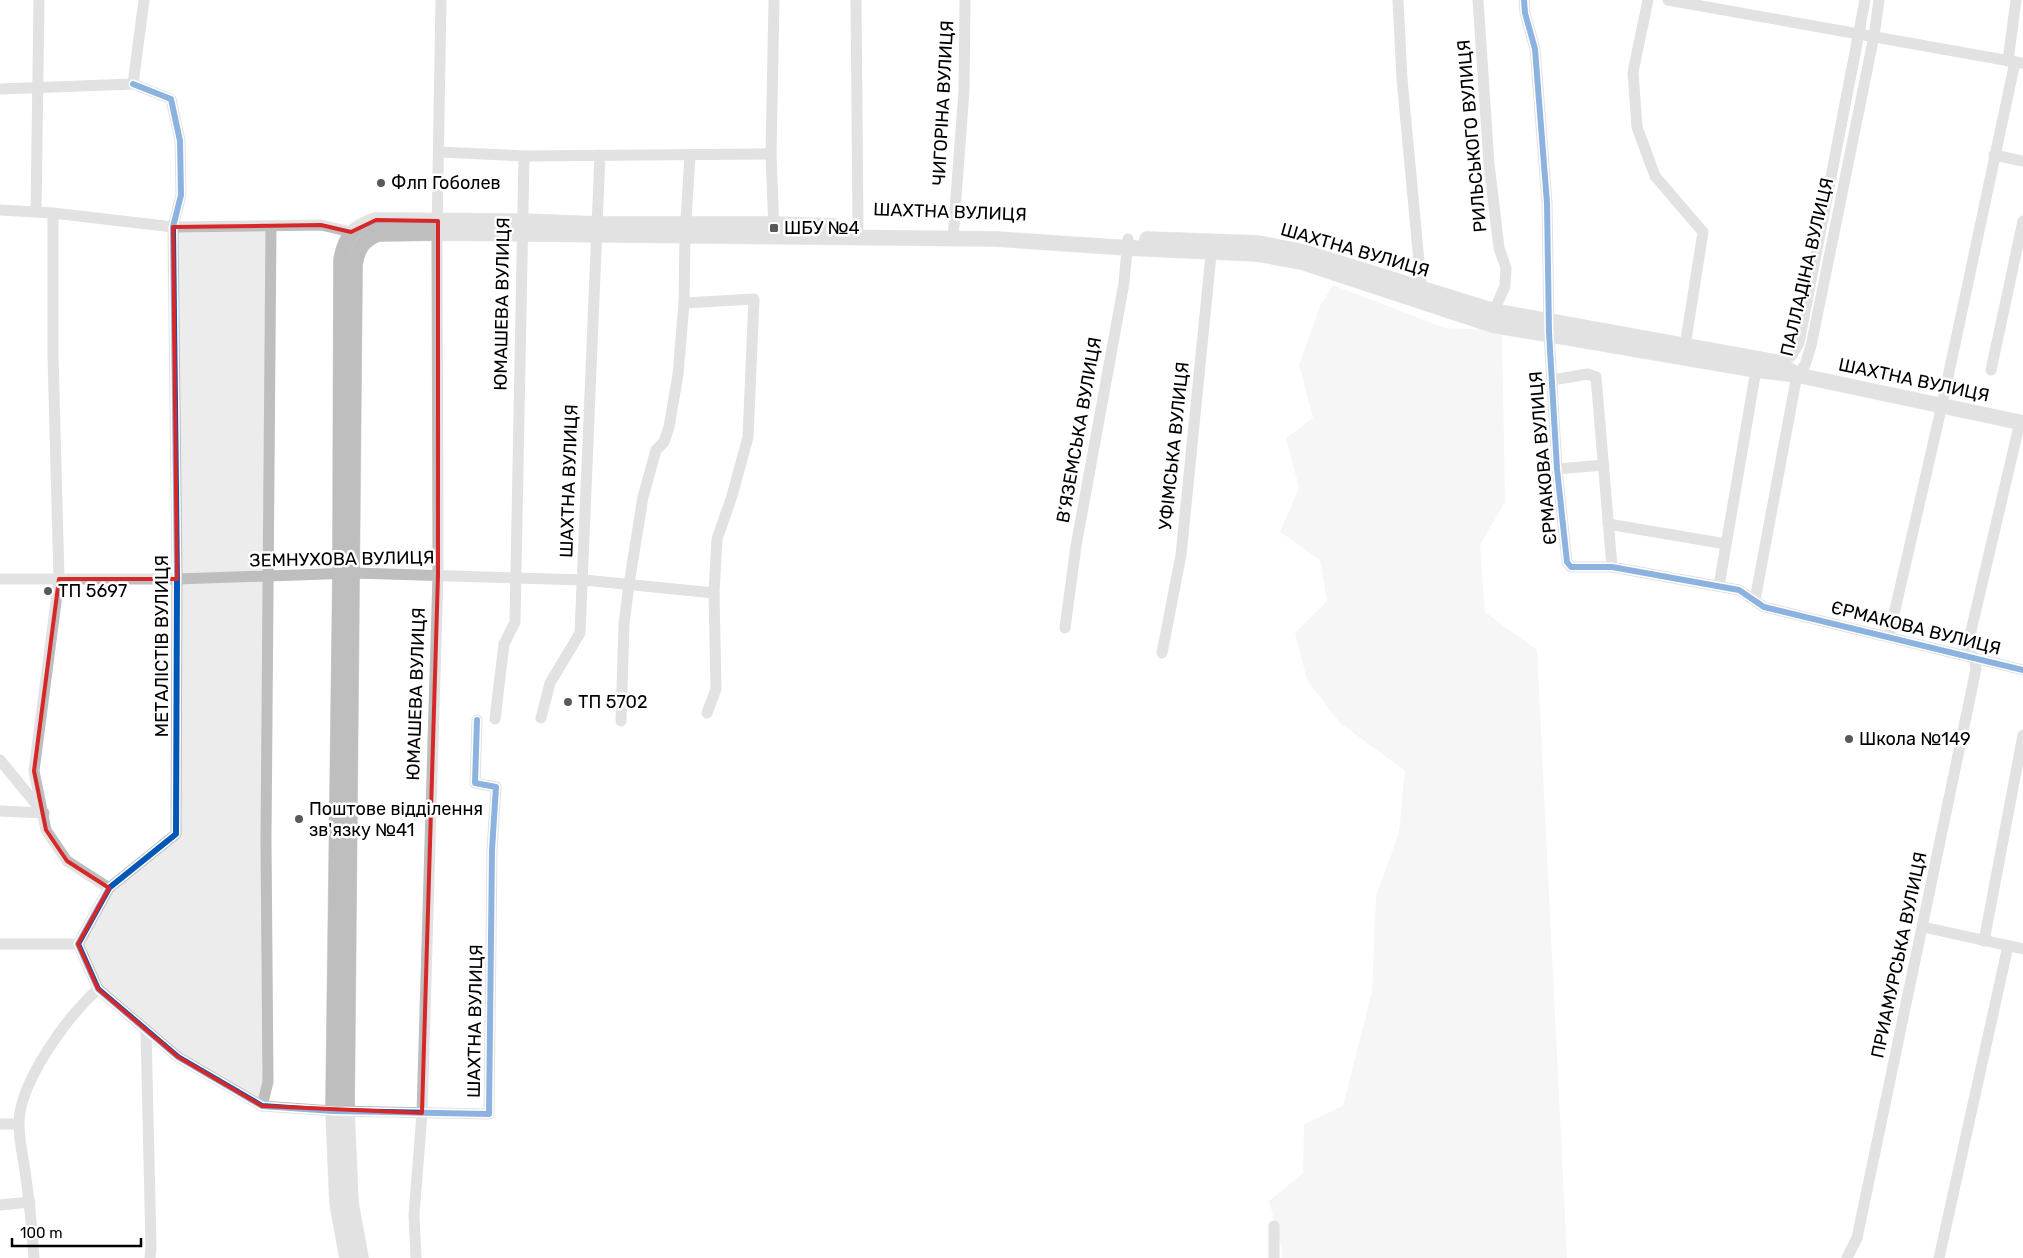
<svg xmlns="http://www.w3.org/2000/svg" width="2023" height="1258" font-family="Rubik,sans-serif">
<style>
.green{fill:#ececec}
.lines{fill:none;stroke-linecap:round;stroke-linejoin:round}
.major-casing{stroke:#dbdbdb;stroke-width:16}
.minor{stroke:#bebebe;stroke-width:11}
.major{stroke:#bebebe;stroke-width:15}
.tram{stroke:#bebebe;stroke-width:1}
.cycleway-casing{stroke:#fff;stroke-width:9}
.cycleway{stroke:#0057b8;stroke-width:6}
.marked{fill:none;stroke:#d62828;stroke-width:4;stroke-linejoin:round}
.poi-dot{fill:#595959;stroke:#fff;stroke-width:2}
.labels{text-anchor:middle;stroke-width:5;stroke-linejoin:round;paint-order:stroke}
.street-label{font-size:18px;fill:#000;stroke:#fff}
.poi-label{font-size:18px;fill:#000;stroke:#fff;text-anchor:start}
</style>
<rect width="100%" height="100%" fill="#fff"/>
<!-- green -->
<g class="green">
<polygon points="268,231 264,1080 259,1099 182,1053 103,986 83,944 113,891 181,835 179,232"/>
<polygon points="1333,285 1445,328 1502,330 1505,502 1480,545 1485,612 1537,650 1567,1258 1282,1258 1282,1250 1269,1201 1303,1173 1304,1124 1343,1106 1372,991 1376,896 1399,832 1405,771 1340,723 1307,680 1295,633 1327,601 1320,560 1280,532 1299,488 1286,438 1313,418 1299,365 1320,306"/>
</g>
<g class="lines">
<defs>
<g id="major">
<polyline points="1147,239 1258,243 1304,252 1494,311 1776,362 1794,373"/>
<path d="M347 1258 337 1203 333 1111 340 573 341 260C345 237 353 227 376 220L522 221 598 224H773L834 226"/>
<path d="M361 1258 351 1203 347 1112 355 264C358 248 363 240 378 234L437 233 996 239 1128 248 1257 254 1301 262 1492 325 1756 370 1797 375 2023 423"/>
</g>
</defs>
<!-- major casing -->
<use href="#major" class="major-casing"/>
<!-- minor -->
<g class="minor">
<polyline points="774,0 771,154 774,231"/>
<polyline points="856,0 858,227"/>
<polyline points="1398,0 1402,79 1422,294"/>
<polyline points="1478,0 1489,164 1499,248 1506,268 1505,286 1494,311 1493,319"/>
<polyline points="1524,0 1525,13 1535,49 1547,203 1549,332 1557,469 1567,562 1571,567 1612,567 1739,590 1764,607 2023,670"/>
<polyline points="1648,0 1633,72 1637,127 1655,176 1703,232 1685,346"/>
<polyline points="1668,0 2021,63"/>
<polyline points="2008,61 2016,0"/>
<polyline points="133,84 171,99 180,141 181,195 173,227 177,579 176,834 109,888 78,944 98,989 178,1057 262,1106 333,1111 489,1114 492,850 496,787 475,783 477,720"/>
<polyline points="0,89 133,84 144,0"/>
<polyline points="439,152 524,156 771,154"/>
<polyline points="1994,155 2023,161"/>
<polyline points="0,210 53,213 173,227 321,225 351,232"/>
<polyline points="36,212 39,0"/>
<polyline points="53,213 53,356 59,579 34,771 46,830 67,861 109,888"/>
<polyline points="953,238 964,90 965,0"/>
<polyline points="684,303 754,299 748,437 732,496 717,539 714,593 716,689 707,713"/>
<polyline points="1776,362 1792,355 1799,343 1865,0"/>
<polyline points="1991,370 2023,221"/>
<polyline points="1552,380 1588,374 1596,377 1612,567"/>
<polyline points="1557,469 1604,465"/>
<polyline points="1608,524 1726,544"/>
<polyline points="0,579 177,579 354,573 584,580 714,593"/>
<polyline points="1719,586 1756,370"/>
<polyline points="1755,600 1797,375 1805,365 1811,346 1874,36 1879,0"/>
<polyline points="1065,628 1076,546 1124,283 1128,239"/>
<polyline points="1889,636 1942,405 2015,62"/>
<polyline points="1162,653 1181,555 1212,245"/>
<polyline points="541,718 550,683 580,633 600,155"/>
<polyline points="495,719 504,644 515,622 524,156"/>
<polyline points="621,721 624,624 629,584 643,497 656,450 664,442 669,427 678,375 684,303 685,236 690,155"/>
<polyline points="0,760 41,810"/>
<polyline points="0,811 44,813"/>
<polyline points="1923,927 2023,949"/>
<polyline points="1984,941 2023,735"/>
<polyline points="0,944 78,944"/>
<polyline points="146,1030 151,1247 150,1258"/>
<polyline points="262,1106 268,1082 266,839 271,226"/>
<polyline points="0,1124 18,1124"/>
<polyline points="0,1205 30,1202"/>
<polyline points="1274,1226 1274,1258"/>
<path d="M34 1258C32 1231 30 1205 26 1178 24 1161 19 1142 19 1125 18 1083 68 1016 98 989"/>
<polyline points="416,1258 414,1215 422,1113 438,575 437,233 441,0"/>
<polyline points="1847,1258 1857,1238 1976,669 1974,658 1967,648 2020,422"/>
<polyline points="1939,1258 2008,946"/>
</g>
<!-- major -->
<use href="#major" class="major"/>
<!-- tram -->
<path class="tram" d="M351 1258 342 1203 337 1111 346 262C349 241 357 231 376 224L597 228H774L997 234 1257 247 1303 255 1493 316 1775 366 1793 362 1803 344 1864 34 1869 0"/>
<defs>
<g id="cycleway">
<polyline points="1524,0 1525,13 1535,49 1547,203 1549,332 1557,469 1567,562 1571,567 1612,567 1739,590 1764,607 2023,670"/>
<polyline points="133,84 171,99 180,141 181,195 173,227 177,579 176,834 109,888 78,944 98,989 178,1057 262,1106 333,1111 489,1114 492,850 496,787 475,783 477,720"/>
</g>
</defs>
<!-- cycleway casing -->
<use href="#cycleway" class="cycleway-casing"/>
<!-- cycleway -->
<use href="#cycleway" class="cycleway"/>
</g>
<!-- marked area -->
<path d="M0 0H2023V1258H0ZM376 220 438 221V575L422 1113 262 1106 178 1057 98 989 78 944 109 888 67 861 46 830 34 771 59 579H177L173 227 321 225 351 232Z" fill="#fff" fill-opacity=".55" fill-rule="evenodd"/>
<path class="marked" d="M376 220 438 221V575L422 1113 262 1106 178 1057 98 989 78 944 109 888 67 861 46 830 34 771 59 579H177L173 227 321 225 351 232Z"/>
<!-- markers -->
<g class="poi-dot">
<circle cx="381" cy="183" r="5"/>
<rect x="769" y="223" width="10" height="10" rx="2.5"/>
<circle cx="48" cy="591" r="5"/>
<circle cx="568" cy="702" r="5"/>
<circle cx="1849" cy="739" r="5"/>
<circle cx="299" cy="819" r="5"/>
</g>
<g class="labels">
<!-- street labels -->
<g class="street-label">
<text transform="translate(943 103) rotate(-87)" y="6">ЧИГОРІНА ВУЛИЦЯ</text>
<text transform="translate(1472 136) rotate(-95)" y="6">РИЛЬСЬКОГО ВУЛИЦЯ</text>
<text transform="translate(950 212) rotate(2)" y="6">ШАХТНА ВУЛИЦЯ</text>
<text transform="translate(1355 250) rotate(16)" y="6">ШАХТНА ВУЛИЦЯ</text>
<text transform="translate(1807 267) rotate(-77)" y="6">ПАЛЛАДІНА ВУЛИЦЯ</text>
<text transform="translate(502 304) rotate(-89)" y="6">ЮМАШЕВА ВУЛИЦЯ</text>
<text transform="translate(1914 380) rotate(12)" y="6">ШАХТНА ВУЛИЦЯ</text>
<text transform="translate(1079 430) rotate(-80)" y="6">В’ЯЗЕМСЬКА ВУЛИЦЯ</text>
<text transform="translate(1174 446) rotate(-84)" y="6">УФІМСЬКА ВУЛИЦЯ</text>
<text transform="translate(1543 458) rotate(-95)" y="6">ЄРМАКОВА ВУЛИЦЯ</text>
<text transform="translate(569 481) rotate(-88)" y="6">ШАХТНА ВУЛИЦЯ</text>
<text transform="translate(342 559) rotate(-1)" y="6">ЗЕМНУХОВА ВУЛИЦЯ</text>
<text transform="translate(1916 628) rotate(14)" y="6">ЄРМАКОВА ВУЛИЦЯ</text>
<text transform="translate(162 646) rotate(-90)" y="6">МЕТАЛІСТІВ ВУЛИЦЯ</text>
<text transform="translate(416 694) rotate(-88)" y="6">ЮМАШЕВА ВУЛИЦЯ</text>
<text transform="translate(1899 955) rotate(-78)" y="6">ПРИАМУРСЬКА ВУЛИЦЯ</text>
<text transform="translate(475 1021) rotate(-89)" y="6">ШАХТНА ВУЛИЦЯ</text>
</g>
<!-- poi labels -->
<g class="poi-label">
<text x="391" y="189">Флп Гоболев</text>
<text x="784" y="234">ШБУ №4</text>
<text x="58" y="597">ТП 5697</text>
<text x="578" y="708">ТП 5702</text>
<text x="1859" y="745">Школа №149</text>
<text x="309" y="815">Поштове відділення<tspan x="309" dy="21">зв'язку №41</tspan></text>
</g>
</g>
<!-- scale -->
<path d="M12 1238v8h129v-8" fill="none" stroke="#000000" stroke-width="2.5"/>
<text x="20" y="1238" font-size="15" fill="#000000" stroke="#ffffff" stroke-width="4" paint-order="stroke">100 m</text>
</svg>
